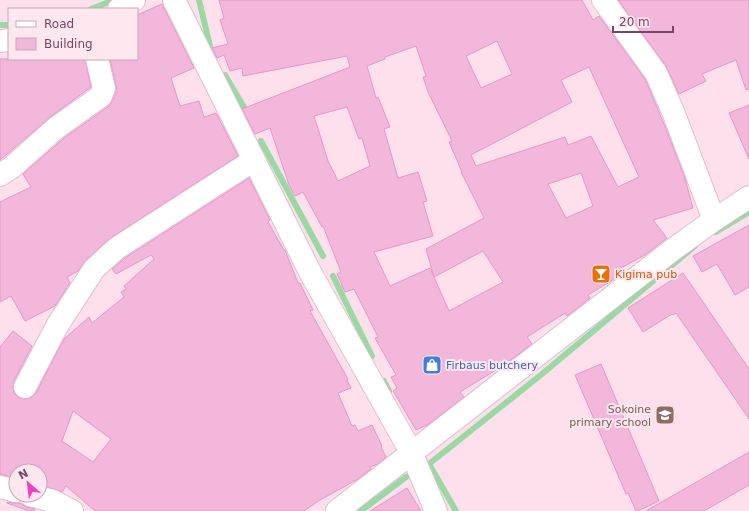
<svg xmlns="http://www.w3.org/2000/svg" width="749" height="511" font-family="'DejaVu Sans',sans-serif">
<style>
.lines{fill:none;stroke-linecap:round;stroke-linejoin:round}
.stream{stroke:#9ad9a4;stroke-width:6}
.building{fill:#f3b7db;stroke:#e796c8;fill-rule:evenodd}
.street-casing{stroke:#e1bccf;stroke-width:24}
.secondary-casing{stroke:#e9bbd3;stroke-width:24}
.street{stroke:#fff;stroke-width:22}
.secondary{stroke:#fff;stroke-width:22}
.labels{text-anchor:middle;stroke-width:4;stroke-linejoin:round;paint-order:stroke}
.food-label{font-size:11px;fill:#c56008;stroke:#ffe7f0;text-anchor:start}
.shop-label{font-size:11px;fill:#366cbe;stroke:#ffe7f0;text-anchor:start}
.education-label{font-size:11px;fill:#785e54;stroke:#ffe7f0;text-anchor:end}
</style>
<rect width="100%" height="100%" fill="#fde0eb"/>
<g class="lines">
<!-- stream -->
<g class="stream">
<polyline points="199,0 210,46"/>
<polyline points="91,9 114,0"/>
<polyline points="0,25 9,25"/>
<polyline points="225,75 248,114"/>
<polyline points="261,141 323,256"/>
<polyline points="716,232 749,212"/>
<polyline points="333,276 372,356"/>
<polyline points="384,381 389,391"/>
<polyline points="361,511 406,477"/>
<polyline points="456,511 429,464 542,374 695,246"/>
</g>
</g>
<!-- building -->
<g class="building">
<path d="M219 0H582L593 20 599 16 645 79 662 119 684 175 693 208 653 220 667 238 645 255 617 270 620 274 611 281 588 295 590 298 567 316 565 313 527 337 532 344 504 365 460 392 464 397 429 424 416 430 393 391 397 388 391 377 396 375 375 338 378 337 354 289 345 292 337 274 341 272 323 226 322 227 303 192 295 196 289 185 270 128 255 134 242 109 350 67 347 56 243 76 242 68 230 71 224 55 217 58 212 48 228 44 220 20 224 18ZM497 41 512 74 481 88 466 56ZM416 46 426 76 423 77 428 92 452 141 449 142 462 172H461L484 218 426 249 434 277 483 251 503 282 449 311 430 268 390 286 374 252 433 236 423 202 427 201 418 172 398 178 384 129 390 127 378 97 376 98 367 66 385 59V57ZM589 67 639 177 618 187 591 136 568 145 565 137 476 166 471 155 572 102 561 80ZM347 107 359 139 362 138 370 166 338 181 328 161 314 116ZM581 173 593 206 566 218 548 184Z"/>
<polygon points="618,0 749,0 749,89 746,90 736,60 702,74 706,81 679,94 666,66"/>
<polygon points="162,4 194,68 171,78 180,106 199,101 204,117 216,113 238,156 109,239 86,260 78,271 67,277 70,283 55,306 25,321 11,296 0,302 0,202 31,187 23,174 64,138 109,106 113,100 116,92 116,86 110,59 137,59 137,15"/>
<polygon points="0,59 85,59 91,87 49,118 0,160"/>
<polygon points="749,105 749,159 729,113"/>
<path d="M249 178 270 220 268 222 284 250H285L298 283H300L313 310 310 311 348 379 347 380 351 388 338 393 352 426 355 425 358 431 372 425 382 446 381 447 386 457 378 464 370 467 371 469 358 479 320 500 304 511H95L66 486 62 492 40 485V471H16V478L0 474V347L13 331 32 346 14 381 13 387 14 393 19 398 26 399 32 397 36 393 64 339 89 317 92 323 124 297 121 292 126 289 124 286 154 259 151 255 116 274 112 269 125 258ZM73 411 111 439 93 462 62 441Z"/>
<polygon points="749,225 749,287 735,295 717,264 702,272 693,256"/>
<polygon points="683,273 749,369 749,419 676,313 673,315 672,314 643,332 628,308"/>
<polygon points="601,364 659,501 638,511 636,511 628,493 626,494 575,375"/>
<polygon points="749,452 749,485 704,511 646,511"/>
<polygon points="407,488 421,511 370,511"/>
<polygon points="7,502 13,503 20,503 26,507 35,509 34,511 29,511 7,503"/>
</g>
<g class="lines">
<defs>
<g id="street">
<polyline points="174,0 310,272 411,452 436,511"/>
<polyline points="603,0 656,73 674,114 714,220"/>
<polyline points="0,175 11,168 56,128 101,96 104,88 97,59"/>
<polyline points="25,387 57,326 94,269 117,248 254,160"/>
<polyline points="0,487 16,491"/>
<polyline points="30,495 53,501 72,511"/>
<polyline points="337,511 671,251 714,220 749,197"/>
</g>
<g id="secondary">
<polyline points="119,9 134,0"/>
<polyline points="0,41 9,40"/>
</g>
</defs>
<!-- street casing -->
<use href="#street" class="street-casing"/>
<!-- secondary casing -->
<use href="#secondary" class="secondary-casing"/>
<!-- street -->
<use href="#street" class="street"/>
<!-- secondary -->
<use href="#secondary" class="secondary"/>
</g>
<!-- icons -->
<defs>
<symbol id="bar-square" viewBox="-11 -11 22 22"><rect x="-9" y="-9" width="18" height="18" rx="4" fill="#e8710a" stroke="#ffe7f0"/><path d="M-6-5H6L.8 .8V4.5H3.5V6h-7V4.5H-.8V.8Z" fill="#fff"/></symbol>
<symbol id="shop-square" viewBox="-11 -11 22 22"><rect x="-9" y="-9" width="18" height="18" rx="4" fill="#3f7fe0" stroke="#ffe7f0"/><path d="M-5-2.5h2.3a2.7 3.5 0 0 1 5.4 0H5L5.5 6h-11ZM-1.5-2.5h3a1.5 2.3 0 0 0-3 0Z" fill="#fff"/></symbol>
<symbol id="school-square" viewBox="-11 -11 22 22"><rect x="-9" y="-9" width="18" height="18" rx="4" fill="#8d6e63" stroke="#ffe7f0"/><path d="M0-5L7-2L0 1L-7-2ZM-4 1L0 2.5L4 1V4Q0 6-4 4Z" fill="#fff"/></symbol>
</defs>
<g fill-rule="evenodd">
<use href="#bar-square" x="590" y="263" width="22" height="22"/>
<use href="#shop-square" x="421" y="354" width="22" height="22"/>
<use href="#school-square" x="654" y="404" width="22" height="22"/>
</g>
<g class="labels">
<!-- food labels -->
<g class="food-label">
<text x="615" y="278">Kigima pub</text>
</g>
<!-- shop labels -->
<g class="shop-label">
<text x="446" y="369">Firbaus butchery</text>
</g>
<!-- education labels -->
<g class="education-label">
<text x="651" y="413">Sokoine<tspan x="651" dy="13">primary school</tspan></text>
</g>
</g>
<!-- legend -->
<rect x="8" y="8" width="130" height="52" fill="#ffe7f0" stroke="#c8a7b8"/>
<rect x="16" y="21" width="20" height="6" fill="#ffffff" stroke="#c8a7b8"/>
<text x="44" y="28" font-size="12" fill="#754764">Road</text>
<rect x="16" y="38" width="20" height="12" fill="#f3b7db" stroke="#c8a7b8"/>
<text x="44" y="48" font-size="12" fill="#754764">Building</text>
<!-- north arrow -->
<g transform="translate(28 483) rotate(332)"><circle r="19" fill="#ffe7f0" stroke="#c8a7b8"/>
<path d="M0-3L7 15L0 10L-7 15Z" fill="#ed40c5"/>
<text y="-6" font-size="11" font-weight="bold" text-anchor="middle" fill="#754764">N</text>
</g>
<!-- scale -->
<path d="M613 26v6h60v-6" fill="none" stroke="#754764" stroke-width="2"/>
<text x="619" y="26" font-size="12" fill="#754764" stroke="#ffe7f0" stroke-width="3" paint-order="stroke">20 m</text>
</svg>
